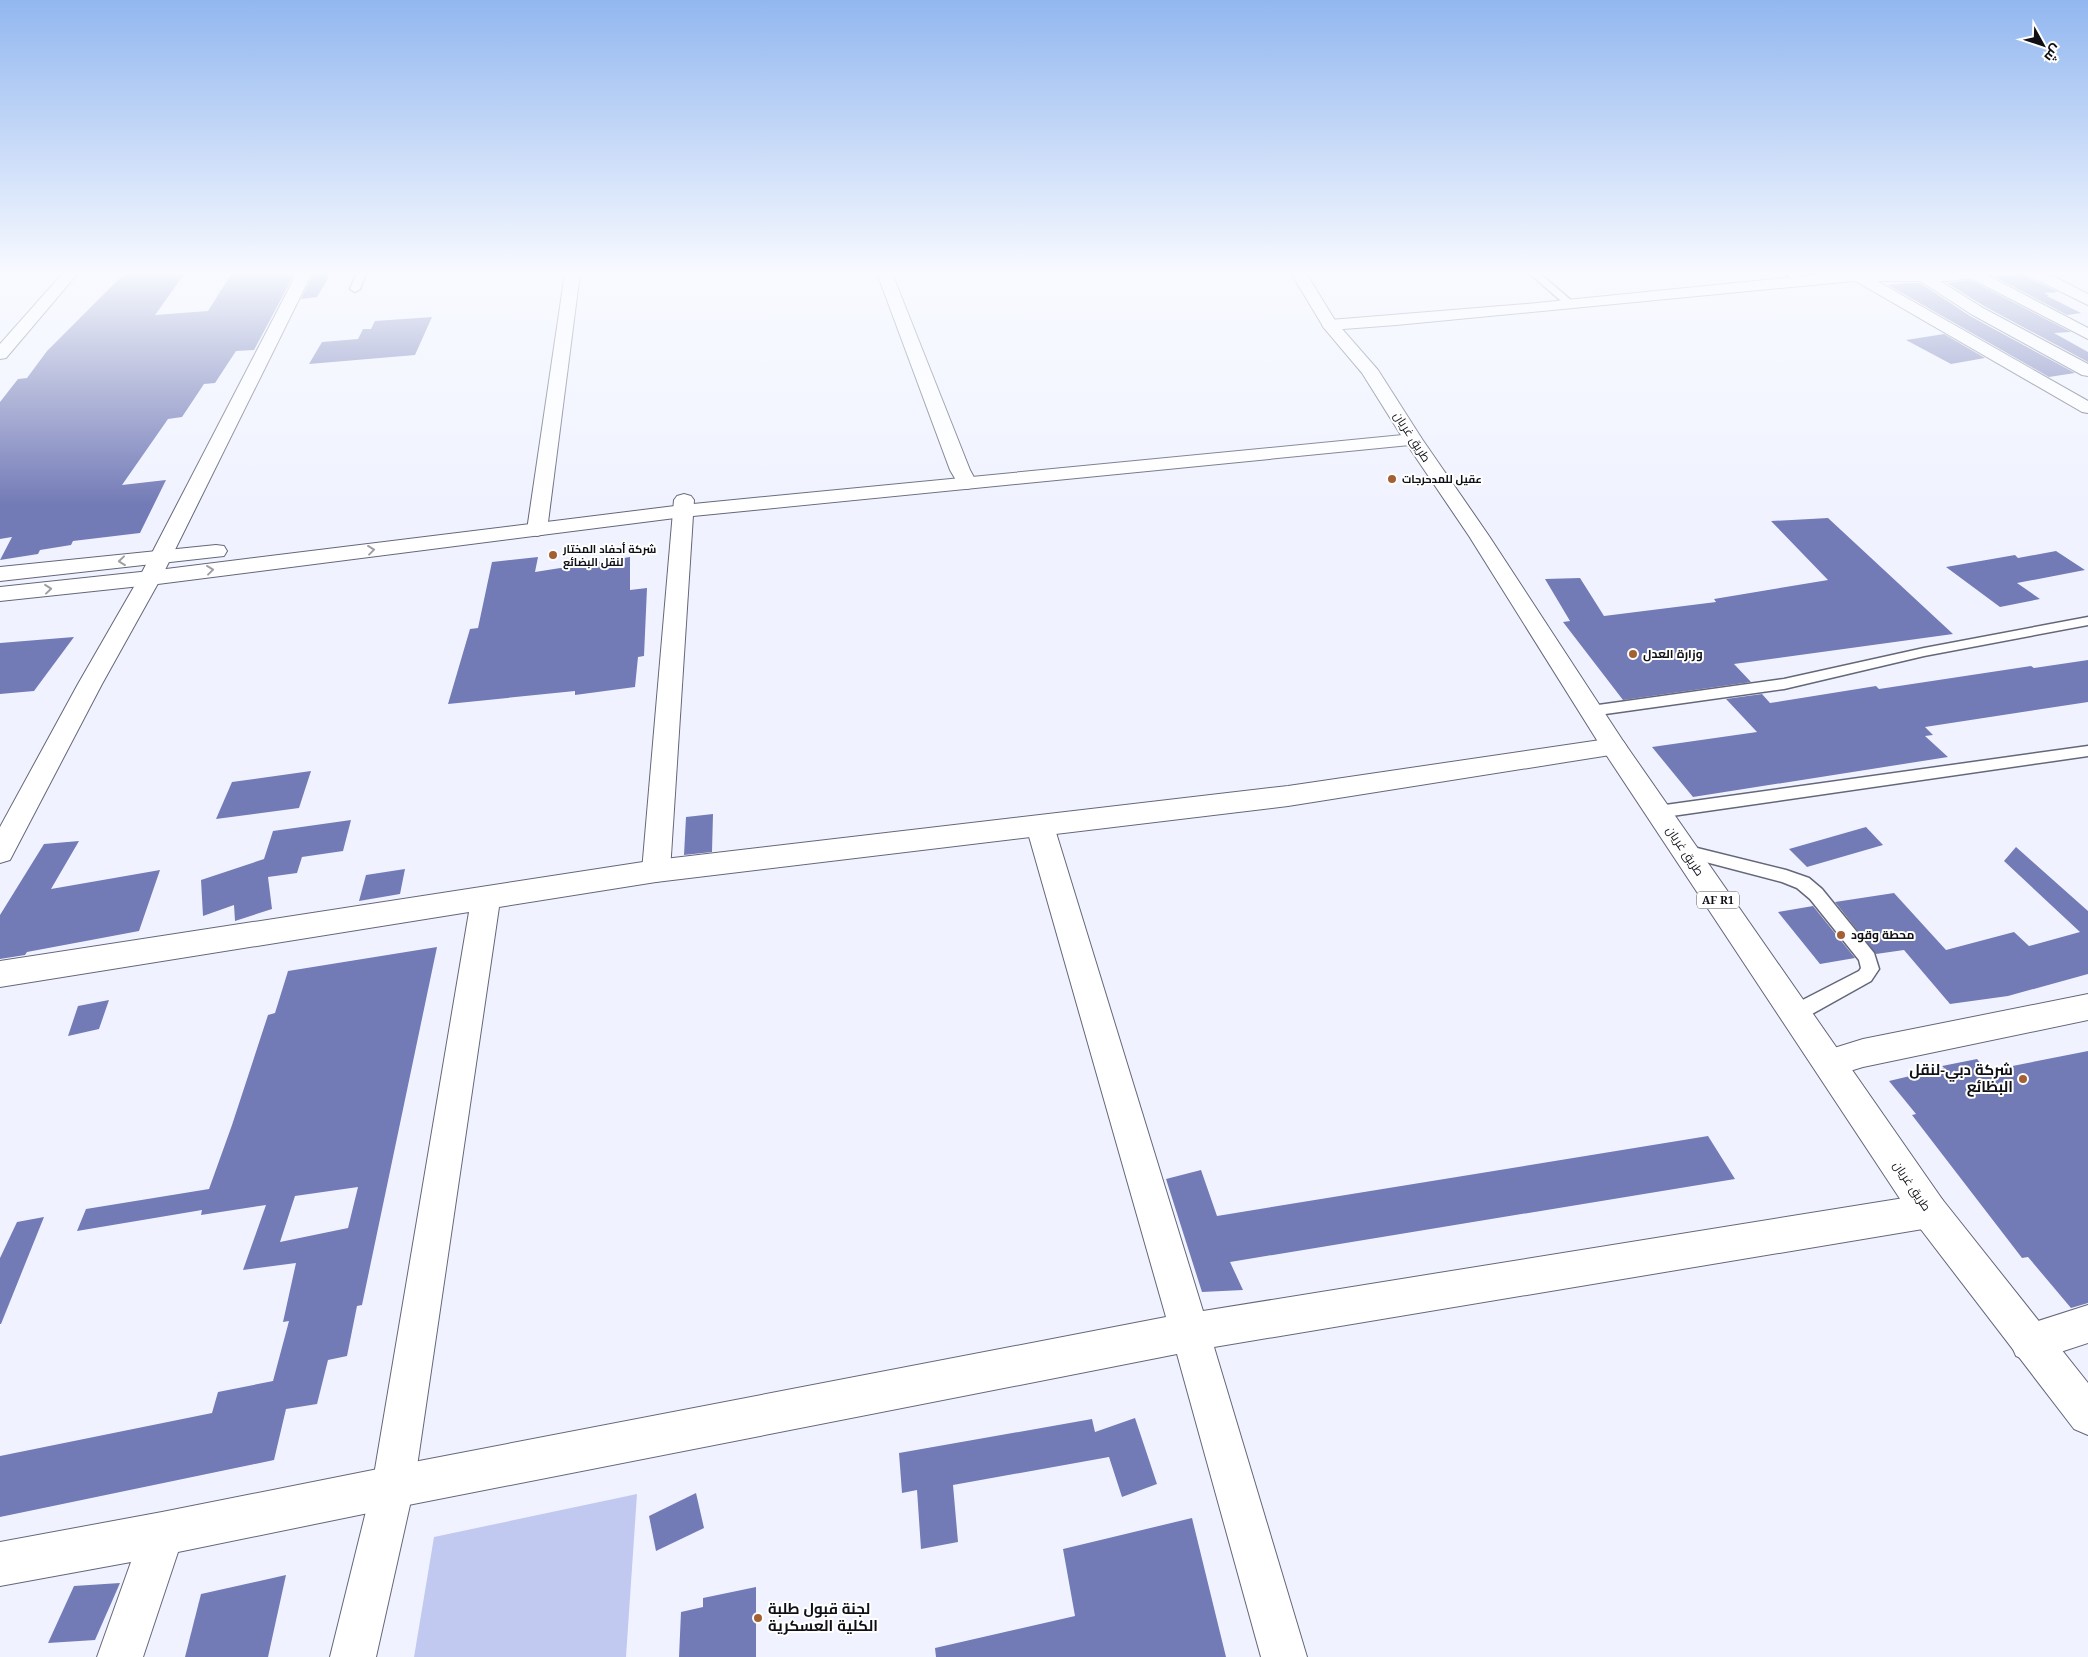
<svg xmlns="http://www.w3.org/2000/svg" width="2088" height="1657" font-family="'Noto Serif',Cairo,serif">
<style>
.green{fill:#c2c9f1}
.building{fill:#737bb7;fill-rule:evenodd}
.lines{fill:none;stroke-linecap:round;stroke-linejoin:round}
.lane-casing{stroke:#646778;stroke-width:3}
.street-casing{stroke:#646778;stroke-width:2}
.secondary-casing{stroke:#646778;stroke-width:2}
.highway-casing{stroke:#646778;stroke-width:2}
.lane{fill:#fff;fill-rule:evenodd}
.street{fill:#fff;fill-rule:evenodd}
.secondary{fill:#fff;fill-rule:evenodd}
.highway{fill:#fff;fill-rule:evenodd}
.oneway{stroke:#9f9fa2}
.poi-dot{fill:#a46031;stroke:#fff;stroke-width:2}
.labels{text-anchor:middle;stroke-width:4;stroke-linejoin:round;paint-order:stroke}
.far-poi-label{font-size:11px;font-weight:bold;fill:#0f1016;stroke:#fff;text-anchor:start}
.shield{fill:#fff;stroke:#57585c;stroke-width:1}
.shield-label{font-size:11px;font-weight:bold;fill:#0f1016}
.street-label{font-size:12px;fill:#0f1016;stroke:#fff}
.poi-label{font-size:12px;font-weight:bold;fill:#0f1016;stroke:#fff;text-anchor:start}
.near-poi-label{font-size:15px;font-weight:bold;fill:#0f1016;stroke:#fff;text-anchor:end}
</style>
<rect width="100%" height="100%" fill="#f0f3ff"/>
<!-- green -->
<polygon class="green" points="637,1494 626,1657 414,1657 434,1537"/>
<!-- building -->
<g class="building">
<polygon points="125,273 185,273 155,315 208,311 232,273 295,273 254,350 236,351 215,383 204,384 182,417 168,419 122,485 166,480 140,533 73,541 71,545 40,550 38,554 0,560 12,537 0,539 0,402 18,379 27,378 47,351"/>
<polygon points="314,273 331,273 317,297 301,299"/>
<polygon points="2025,273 2028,278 2058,292 2044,293 2049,296 2047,296 2081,313 2067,315 1993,276"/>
<polygon points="1970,280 2071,332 2054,333 2088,352 2088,362 1984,306 1947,283"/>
<polygon points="1910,283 1920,283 1970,316 2075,373 2049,377 1888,285"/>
<polygon points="432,317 415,355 309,364 322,342 358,339 363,329 371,329 375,321"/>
<polygon points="1944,334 1985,358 1951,364 1906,340"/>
<polygon points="1828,518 1953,634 1734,664 1751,682 1623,700 1563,622 1570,621 1545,579 1580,578 1604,616 1716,602 1714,599 1828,580 1771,521"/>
<polygon points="2056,551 2085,570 2017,583 2040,599 2000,607 1946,567 2015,555 2018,558"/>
<polygon points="538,557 535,572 630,557 630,590 647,588 644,656 638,657 635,687 575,695 575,691 448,704 470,629 478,628 492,562"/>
<polygon points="74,637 34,691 0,694 0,643"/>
<polygon points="2088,660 2088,702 1925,727 1933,735 1925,736 1948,757 1693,797 1652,747 1757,732 1726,699 1762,694 1770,703 1876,686 1879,689 2031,666 2034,668"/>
<polygon points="311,771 299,808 216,819 232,782"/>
<polygon points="713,814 712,852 684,855 686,817"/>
<polygon points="351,820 343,851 302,857 297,873 268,877 272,909 235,921 234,905 203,916 201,880 264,859 273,831"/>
<polygon points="1866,827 1883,845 1807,867 1789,849"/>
<polygon points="79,841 51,889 160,870 139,931 27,952 25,955 0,959 0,915 44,844"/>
<polygon points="2016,847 2088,911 2088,974 2008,996 1950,1004 1904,950 1876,954 1835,902 1894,893 1946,950 2014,932 2029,946 2080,932 2004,861"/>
<polygon points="405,869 400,894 359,901 366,875"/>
<polygon points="1813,906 1855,958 1820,964 1778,912"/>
<path d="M437 947 362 1305 357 1306 347 1356 328 1360 317 1404 286 1409 274 1460 0 1517V1456L212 1413 218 1392 273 1381 289 1321 283 1322 296 1263 243 1270 266 1205 201 1215 202 1210 77 1231 86 1209 209 1189 232 1125 268 1015 275 1013 288 971ZM358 1187 348 1228 280 1242 295 1196Z"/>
<polygon points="109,1000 99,1029 68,1036 78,1006"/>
<polygon points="2088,1051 2088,1303 2071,1308 2028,1257 2022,1258 1912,1115 1916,1114 1889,1081 1944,1068 1942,1066 1977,1059 1987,1071"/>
<polygon points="1708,1136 1735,1179 1230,1262 1243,1290 1202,1292 1166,1179 1201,1170 1217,1216"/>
<polygon points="44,1217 1,1324 0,1324 0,1258 17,1222"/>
<polygon points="1135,1418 1157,1484 1122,1497 1109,1457 953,1485 958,1542 921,1549 917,1490 902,1493 899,1453 1092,1419 1095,1432"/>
<polygon points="696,1493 704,1528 656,1551 649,1516"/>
<polygon points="1192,1518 1226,1657 936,1657 935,1648 1075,1616 1063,1549"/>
<polygon points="286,1575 268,1657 185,1657 201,1594"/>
<polygon points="120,1583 95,1640 48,1643 74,1586"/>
<polygon points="756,1587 756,1657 679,1657 681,1612 703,1607 703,1598"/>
</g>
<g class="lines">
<defs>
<g id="lane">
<polygon points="357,273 366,273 360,289 355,292 350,289"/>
<polygon points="1529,273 1539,273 1573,302 1573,306 1567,306"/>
<polygon points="1784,273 1795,273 1807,282 1803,285"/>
<polygon points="2088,617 2088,625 1924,656 1784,689 1591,716 1586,714 1584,711 1586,708 1591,706 1784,679 1924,648"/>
<polygon points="2088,746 2088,756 1658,818 1652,816 1650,812 1652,808 1658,806"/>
<polygon points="1685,845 1786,870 1809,878 1822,889 1874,953 1879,969 1871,981 1803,1019 1796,1021 1789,1019 1787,1013 1789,1007 1859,971 1861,968 1859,960 1810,899 1797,888 1782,882 1679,855 1677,851 1679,847"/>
</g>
<g id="street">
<polygon points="297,273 312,273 161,578 102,684 10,860 0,863 0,827 78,684 139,578"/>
<polygon points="565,273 580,273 547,530 544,534 537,536 530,534 527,530"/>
<polygon points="877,273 892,273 970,470 977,483 974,487 967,489 960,487 950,470"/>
<polygon points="1851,273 1863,273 2088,401 2088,413 2082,412 1852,279 1849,276"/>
<polygon points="1920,273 1929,274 1983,308 2088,364 2088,376 2082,375 1971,314 1919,280 1916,277"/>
<polygon points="1983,273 2088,328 2088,339 1968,277 1966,274"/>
<polygon points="2027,273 2047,273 2088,294 2088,305 2029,276"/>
<polygon points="684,494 691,496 694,500 670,871 666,879 656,882 646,879 642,871 674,500 677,496"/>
<polygon points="1040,816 1050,819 1054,826 1203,1311 1929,1194 1942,1199 1947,1211 1942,1223 1929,1228 1214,1347 1307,1657 1261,1657 1177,1354 393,1508 178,1552 143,1657 97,1657 131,1562 0,1586 0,1542 162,1512 393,1466 1166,1317 1026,826 1030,819"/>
<polygon points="2088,994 2088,1020 1863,1067 1830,1077 1818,1073 1814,1063 1818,1053 1863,1039"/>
<polygon points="2088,1305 2088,1343 2030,1362 2016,1356 2010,1342 2016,1328"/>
</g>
<g id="secondary">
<polygon points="63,273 78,273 6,358 0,359 0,344"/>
<polygon points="1834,273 1986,273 1979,277 1948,281 1854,281 1396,325 1330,330 1324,328 1322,325 1324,322 1330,320 1527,304"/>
<polygon points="1413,434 1420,436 1422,440 1420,444 683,517 150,585 0,601 0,587 150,571 683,505"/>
<polygon points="216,545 224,546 227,551 224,556 0,581 0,567"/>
<polygon points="1614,738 1623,741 1627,747 1623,753 1288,806 656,882 499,907 414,1487 376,1657 330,1657 372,1487 469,912 0,987 0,961 656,860 1288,786"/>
</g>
<polygon id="highway" points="1291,273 1306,273 1336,322 1378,370 1422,439 1489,536 1623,741 1942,1199 2088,1383 2088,1435 2074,1429 1916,1223 1605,753 1469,536 1404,440 1362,373 1324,328"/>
</defs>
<!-- lane casing -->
<use href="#lane" class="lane-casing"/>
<!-- street casing -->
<use href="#street" class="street-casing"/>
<!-- secondary casing -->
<use href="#secondary" class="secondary-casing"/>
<!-- highway casing -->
<use href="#highway" class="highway-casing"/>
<!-- lane -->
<use href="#lane" class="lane"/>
<!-- street -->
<use href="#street" class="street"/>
<!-- secondary -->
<use href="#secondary" class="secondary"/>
<!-- highway -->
<use href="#highway" class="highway"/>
</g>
<!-- one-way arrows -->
<defs><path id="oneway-chevron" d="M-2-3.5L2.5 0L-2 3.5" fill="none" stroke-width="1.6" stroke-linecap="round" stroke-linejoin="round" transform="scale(1.25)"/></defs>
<g class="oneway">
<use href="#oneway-chevron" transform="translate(371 550) rotate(-7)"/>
<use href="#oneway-chevron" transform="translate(122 561) rotate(174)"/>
<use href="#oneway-chevron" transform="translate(210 570) rotate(-7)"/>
<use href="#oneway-chevron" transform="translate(48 589) rotate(-6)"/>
</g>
<!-- sky -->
<linearGradient id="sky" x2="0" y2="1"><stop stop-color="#92b7f0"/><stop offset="0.54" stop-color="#f8faff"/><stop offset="1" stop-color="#f8faff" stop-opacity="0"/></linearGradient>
<rect width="2088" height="505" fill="url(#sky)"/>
<!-- markers -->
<g class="poi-dot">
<circle cx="1392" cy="479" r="5"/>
<circle cx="553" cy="555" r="5"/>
<circle cx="1633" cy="654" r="5"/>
<circle cx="1841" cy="935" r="5"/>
<circle cx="2023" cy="1079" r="5"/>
<circle cx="758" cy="1618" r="5"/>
</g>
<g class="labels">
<!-- far-poi labels -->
<g class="far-poi-label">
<text x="1402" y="483">عقيل للمدحرجات</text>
<text x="563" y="553">شركة أحفاد المختار<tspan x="563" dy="13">لنقل البضائع</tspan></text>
</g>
<!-- shield labels -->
<rect class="shield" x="1697" y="891.5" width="42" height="17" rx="4"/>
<g class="shield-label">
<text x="1718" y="904">AF R1</text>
</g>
<!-- street labels -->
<g class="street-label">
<text transform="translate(1412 437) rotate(57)" y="4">طريق غريان</text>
<text transform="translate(1685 851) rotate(56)" y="4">طريق غريان</text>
<text transform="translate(1912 1186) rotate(56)" y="4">طريق غريان</text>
</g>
<!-- poi labels -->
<g class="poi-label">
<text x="1643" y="658">وزارة العدل</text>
<text x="1851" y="939">محطة وقود</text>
</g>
<!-- near-poi labels -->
<g class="near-poi-label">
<text x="2013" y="1075">شركة دبي-لنقل<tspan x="2013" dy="17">البظائع</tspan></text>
<text x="768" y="1614" text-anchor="start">لجنة قبول طلبة<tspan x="768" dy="17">الكلية العسكرية</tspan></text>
</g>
</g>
<!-- north arrow -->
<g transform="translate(2043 45) rotate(130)" stroke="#ffffff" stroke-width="4" paint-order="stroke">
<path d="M0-4L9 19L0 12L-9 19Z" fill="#0f1016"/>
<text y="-8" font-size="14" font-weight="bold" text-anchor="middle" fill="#0f1016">ش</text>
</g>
</svg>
